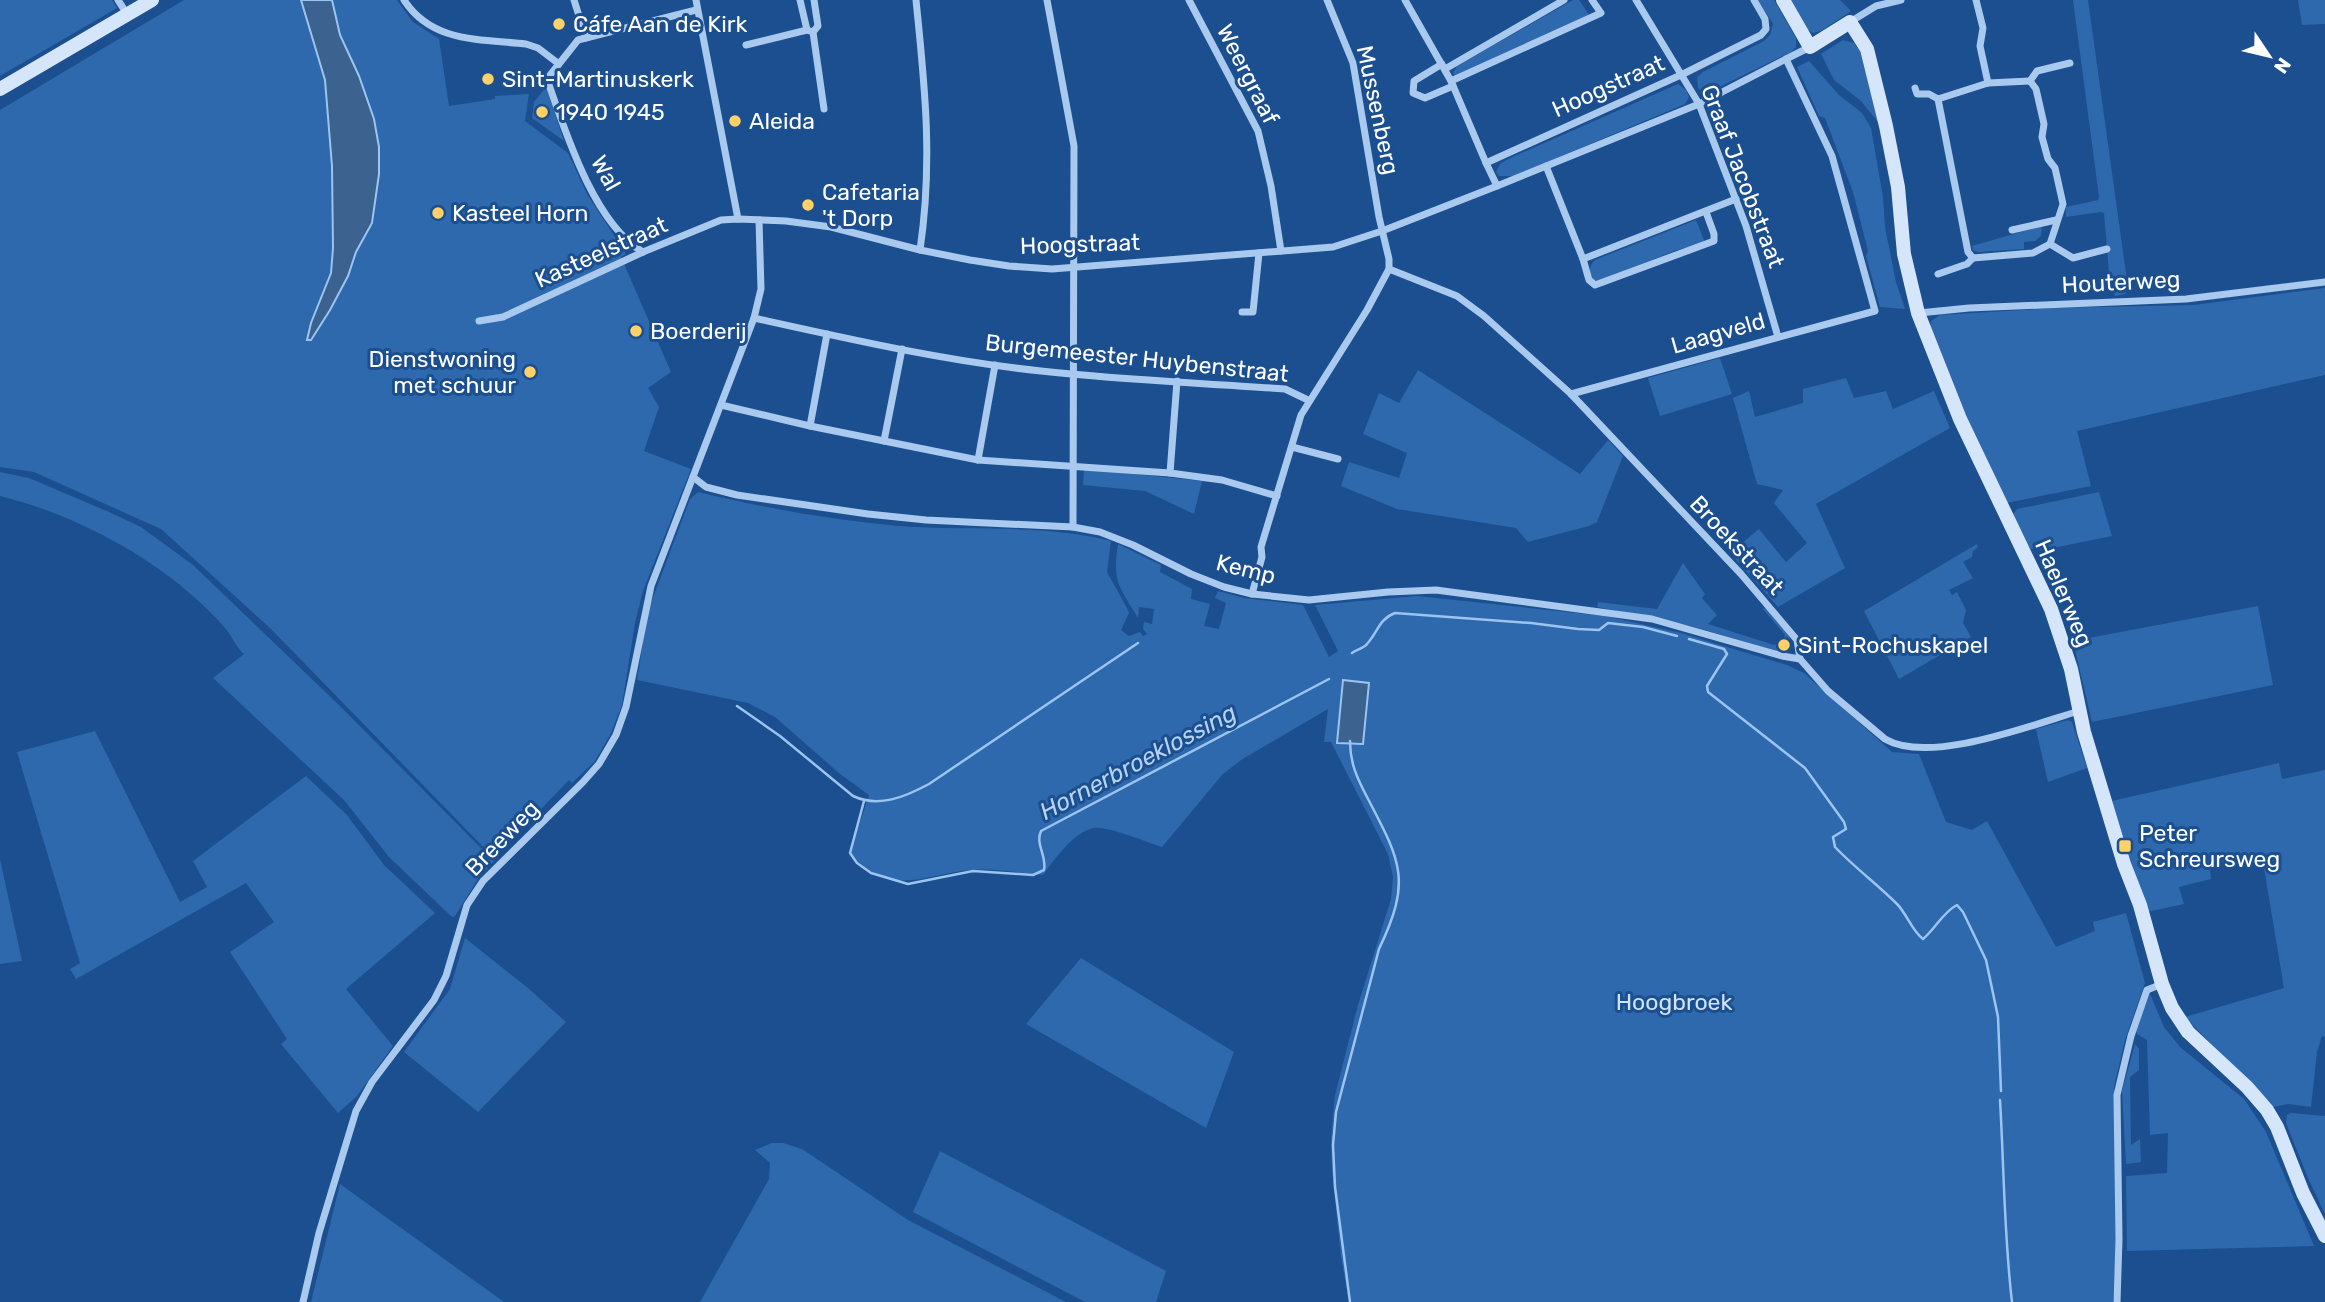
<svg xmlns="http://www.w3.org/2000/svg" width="2325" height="1302" font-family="Rubik,sans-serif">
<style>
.green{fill:#2e69ad}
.water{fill:#3c6290;stroke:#9cc4f0;stroke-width:2}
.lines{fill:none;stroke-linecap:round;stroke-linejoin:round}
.stream{stroke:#9cc4f0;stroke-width:2.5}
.street{stroke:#a9c9ee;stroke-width:7}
.secondary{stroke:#d6e6fa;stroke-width:14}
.poi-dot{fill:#ffd166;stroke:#1b4f8f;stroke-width:2.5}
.labels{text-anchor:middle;stroke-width:6;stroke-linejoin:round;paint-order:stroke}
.poi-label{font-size:23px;fill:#fff;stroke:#1b4f8f;text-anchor:start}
.street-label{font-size:23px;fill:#fff;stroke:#1b4f8f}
.park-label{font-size:23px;fill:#cfe3fa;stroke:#1b4f8f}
.water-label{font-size:24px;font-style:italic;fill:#b5d3f5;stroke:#1b4f8f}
</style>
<rect width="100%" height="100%" fill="#1b4f8f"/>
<!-- green -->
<g class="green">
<polygon points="0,0 112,0 117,8 0,76"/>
<polygon points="184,0 397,0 413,22 439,39 449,106 495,99 495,96 529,94 525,121 568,153 587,194 626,254 621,257 671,372 648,388 659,407 644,451 691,469 643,591 635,623 622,705 611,733 595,761 572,783 569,780 494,858 271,629 161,529 34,472 0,467 0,110"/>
<polygon points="1573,0 1579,0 1589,15 1455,77 1453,73 1457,66"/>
<polygon points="1758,0 1774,0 1796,38 1796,47 1791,52 1709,92 1701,91 1698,88 1697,77 1703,72 1764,41 1770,35 1773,24"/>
<polygon points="1791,0 1840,0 1851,11 1821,31 1813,33 1807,29"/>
<polygon points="2073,0 2088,0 2128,288 2125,294 2115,296 2109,273 2104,213 2101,212 2066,217 2066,207 2098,200 2099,197"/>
<polygon points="2298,0 2325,0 2325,24 2302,25"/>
<polygon points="1843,40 1854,43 1860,51 1882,127 1861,101 1834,80 1821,54"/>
<polygon points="1809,61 1839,95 1862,113 1871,128 1883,197 1885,227 1896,282 1905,309 1880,307 1866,256 1868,251 1853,192 1825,118 1819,116 1797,67"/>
<polygon points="1678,84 1686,90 1689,97 1685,104 1514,176 1499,176 1496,172 1500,164 1508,159"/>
<polygon points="546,87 564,141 532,118 534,102"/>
<path d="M1696 220 1705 243 1677 250 1598 281 1593 280C1589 272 1588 267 1595 260Z"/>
<polygon points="2042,226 2041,236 2035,241 2024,242 2024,249 1978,252 1973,250 1972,246"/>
<polygon points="2325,288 2325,375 2077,431 2091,486 2006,503 1966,417 1930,329 1931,321 1940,315 2056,308 2194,305"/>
<polygon points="1720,358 1732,394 1660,416 1648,378"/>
<polygon points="1418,370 1580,474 1608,440 1623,456 1597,522 1589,526 1528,542 1516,528 1397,509 1341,486 1349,462 1399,478 1407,453 1363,434 1379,393 1399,403"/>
<polygon points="1846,378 1854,398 1886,391 1893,409 1934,391 1950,428 1816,504 1845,568 1778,607 1730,553 1759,529 1786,562 1807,543 1774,503 1783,490 1757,484 1733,398 1749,391 1755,417 1803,403 1803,389"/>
<polygon points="1084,469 1202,481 1194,514 1145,491 1083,485"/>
<path d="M0 472 29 478 109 512 141 527 193 565 341 707 494 861 478 879 455 916 452 917 389 857 344 800 213 678 244 654C235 646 232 636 225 628 216 617 205 607 194 597 143 551 67 512 0 496Z"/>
<path d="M698 492C764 508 832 520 899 526 969 531 1039 524 1107 540L1111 541 1107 572 1127 608 1129 613 1121 630 1129 636 1140 632 1143 636 1147 634 1143 629 1144 622 1152 624 1154 609 1139 607 1138 618C1119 586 1112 582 1118 544L1161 565 1160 572 1192 589 1191 599 1210 604 1204 626 1219 629 1226 603 1215 598 1218 591 1244 598 1303 605 1329 657 1338 651 1315 605 1417 596 1605 616 1681 633 1787 665 1804 673 1892 752 1919 754 1946 822 1972 830 1987 821 2056 947 2095 931 2093 922 2126 913 2145 983 2125 1040 2114 1087 2116 1239 2113 1302H1349L1341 1257 1332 1170 1331 1140 1335 1095 1358 1005 1391 899 1393 877 1388 854 1331 742H1324L1328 709 1241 760 1222 775 1162 847C1149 843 1106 825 1094 828 1073 832 1055 859 1043 875 1020 873 994 868 971 870 925 874 887 900 850 852L869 795 840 774 775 717 748 703 637 680 648 611 690 499Z"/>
<polygon points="2099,492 2112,536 2043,550 2031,549 2024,541 2012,516 2017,509"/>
<polygon points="1977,544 1978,547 1973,551 1972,557 1963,562 1973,578 1949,590 1952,595 1957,592 1966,610 1963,623 1971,637 1899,679 1864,611"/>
<path d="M1683 563 1705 594 1702 598 1717 615 1708 624 1774 645 1782 641 1785 635 1763 609 1767 608C1776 620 1801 640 1786 654L1691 626 1597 607 1598 602 1657 609Z"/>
<polygon points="2258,606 2273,685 2092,722 2073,641"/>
<polygon points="2068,720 2072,722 2087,768 2048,782 2036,729"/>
<polygon points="95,731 180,902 207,887 193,861 306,776 347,815 384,865 435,913 346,989 393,1046 357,1096 338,1113 281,1044 287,1039 230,952 274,922 246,883 76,979 70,969 80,963 17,752"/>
<polygon points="2279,763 2282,779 2325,770 2325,1037 2322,1036 2317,1052 2311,1107 2288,1104 2273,1107 2185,1017 2284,988 2262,856 2210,869 2211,879 2179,887 2184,904 2147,912 2112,801"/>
<polygon points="0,859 22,961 0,964"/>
<polygon points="465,938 528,988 566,1022 478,1112 404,1052 450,989"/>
<polygon points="1081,958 1234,1052 1206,1128 1026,1024"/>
<polygon points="2150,994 2164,1027 2180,1047 2244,1099 2266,1132 2314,1246 2127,1251 2126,1176 2167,1173 2168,1133 2150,1135 2147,1040 2137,1034 2136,1030"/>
<polygon points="2135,1044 2139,1049 2139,1070 2130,1077 2131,1145 2140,1139 2141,1162 2126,1164 2122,1091"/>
<polygon points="2291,1113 2325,1116 2325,1214 2308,1178 2286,1123 2287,1115"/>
<polygon points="772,1143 783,1143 802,1149 908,1220 1066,1302 700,1302 769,1179 770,1163 755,1150"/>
<polygon points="940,1151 1166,1271 1156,1302 1085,1302 913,1212"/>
<polygon points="340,1184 504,1302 311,1302"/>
</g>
<!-- water -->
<g class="water">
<polygon points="301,0 332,0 340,35 359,76 374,119 379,147 379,174 372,223 356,252 348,276 330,310 311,340 307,340 311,323 331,273 333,248 332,166 325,80"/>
<polygon points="1343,680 1369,683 1363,744 1337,743"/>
</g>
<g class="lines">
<!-- stream -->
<g class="stream">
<path d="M1689 639 1724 649 1727 654 1707 686 1708 692 1805 768 1844 822 1846 829 1833 837 1835 847C1854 867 1877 884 1897 904 1907 914 1912 931 1923 939 1935 929 1943 912 1957 905L1963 912 1986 960 1998 1017 2001 1091"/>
<path d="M1352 653C1356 650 1364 648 1367 644 1378 632 1379 619 1395 613L1531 623 1578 629 1599 630 1608 623 1643 627 1677 636"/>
<path d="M737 706 780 736 853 796C879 808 905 797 929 784L1138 643"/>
<path d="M864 801 850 853 857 863 871 873 908 884 973 871 1033 875 1044 870C1047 856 1035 844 1041 831L1329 679"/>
<path d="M2000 1100C2004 1168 2004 1235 2012 1302"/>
<path d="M1350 1302 1335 1187 1333 1145 1336 1112 1379 949C1412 880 1401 862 1367 797 1357 778 1350 763 1350 741"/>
</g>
<!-- street -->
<g class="street">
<polyline points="118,0 127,14"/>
<path d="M404 0C432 43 480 39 526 44L538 48 559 64"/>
<polyline points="574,0 586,38"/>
<polyline points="696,0 738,219"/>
<polyline points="800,0 807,30 813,32 824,109"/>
<path d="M916 0C925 87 933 162 920 250"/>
<polyline points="1047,0 1074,146 1073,527"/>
<polyline points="1189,0 1258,131 1271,186 1281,251"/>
<polyline points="1405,0 1451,81 1486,163"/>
<polyline points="1636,0 1699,104 1746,226 1778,337"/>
<polyline points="1754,0 1765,19 1766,29 1761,35 1683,74 1486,163 1497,186 1699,104 1786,59"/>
<polyline points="1976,0 1983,28 1980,46 1988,83"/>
<polyline points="1850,22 1876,6 1901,0"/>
<polyline points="813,32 818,26 814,0"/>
<polyline points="746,45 807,30"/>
<polyline points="1442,64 1414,81 1413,93 1425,98 1453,86"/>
<polyline points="1445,69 1564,0"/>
<polyline points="1451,81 1601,13 1592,0"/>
<polyline points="2030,81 2037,71 2070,63"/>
<polyline points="1915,88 1917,94 1929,94 1938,99 1988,83 2030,81"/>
<polyline points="1938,99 1968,252 1973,258"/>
<polyline points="1546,166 1583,259 1589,280 1595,285 1714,241 1714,234 1706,212"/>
<polyline points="2012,230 2056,220"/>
<polyline points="2050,244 2073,258 2107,249"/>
<path d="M643 252C594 224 565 131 547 79L578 40 696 10"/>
<polyline points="1583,259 1736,199"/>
<path d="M1389 269 1457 296 1484 316 1571 394 1741 574 1797 640 1800 659 1828 691 1885 739C1929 765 2032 725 2079 711"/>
<polyline points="1938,274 1967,264 1973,258 2033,253 2050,244 2063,204 2055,168 2048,159 2042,137 2044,124 2036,89 2030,81"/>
<polyline points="1242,312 1253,312 1259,253"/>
<polyline points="1919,313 1969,308 2186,299 2325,282"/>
<path d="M754 318C849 339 945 361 1041 371 1122 380 1204 383 1285 389L1308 400"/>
<polyline points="479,321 503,317 643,252 721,220 738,219 786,221 831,227 920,250 970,260 1009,266 1052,269 1333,247 1382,231 1497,186"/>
<polyline points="1571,394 1875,311 1832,156 1786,59 1810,47"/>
<polyline points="721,405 810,426 978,460 1170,473 1222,480 1277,496"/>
<polyline points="810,426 827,334"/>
<polyline points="884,441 902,349"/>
<polyline points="1292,447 1338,459"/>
<polyline points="978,460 995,365"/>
<polyline points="1170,473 1177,381"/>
<polyline points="693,477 706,487 737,495 868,514 926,520 1073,527 1100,532 1133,545 1191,574 1224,587 1252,594 1309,600 1388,592 1436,590 1652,619 1782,656 1800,659"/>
<polyline points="1252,594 1262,557 1261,547 1301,415 1367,310 1389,269 1389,259 1379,217 1353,63 1327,0"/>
<polyline points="303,1302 319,1233 356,1111 372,1082 434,1000 446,976 467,905 483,881 583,782 599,764 616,735 626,707 651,586 754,318 761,289 759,220"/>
<polyline points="2117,1302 2119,1239 2117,1095 2131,1036 2147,990 2162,984"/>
</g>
<!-- secondary -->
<g class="secondary">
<polyline points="1783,0 1810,47 1850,22 1867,49 1886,126 1898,187 1904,254 1918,313 1960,419 2051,609 2071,669 2084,732 2124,864 2140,905 2162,984 2172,1008 2188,1032 2247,1087 2267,1110 2277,1127 2303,1193 2325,1236"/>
<polyline points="0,89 152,0"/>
</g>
</g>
<!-- markers -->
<g class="poi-dot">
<circle cx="559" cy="24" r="7"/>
<circle cx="488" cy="79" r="7"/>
<circle cx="542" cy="112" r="7"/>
<circle cx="735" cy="121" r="7"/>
<circle cx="808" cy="205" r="7"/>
<circle cx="438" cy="213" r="7"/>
<circle cx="636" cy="331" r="7"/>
<circle cx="530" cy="372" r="7"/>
<circle cx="1784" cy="645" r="7"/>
<rect x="2118" y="839" width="14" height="14" rx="3.5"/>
</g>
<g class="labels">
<!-- poi labels -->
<g class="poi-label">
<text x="573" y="32">Cáfe Aan de Kirk</text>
<text x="502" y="87">Sint-Martinuskerk</text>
<text x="556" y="120">1940 1945</text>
<text x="749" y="129">Aleida</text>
<text x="822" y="200">Cafetaria<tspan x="822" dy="26">'t Dorp</tspan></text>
<text x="452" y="221">Kasteel Horn</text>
<text x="650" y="339">Boerderij</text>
<text x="516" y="367" text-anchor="end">Dienstwoning<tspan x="516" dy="26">met schuur</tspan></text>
<text x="1798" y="653">Sint-Rochuskapel</text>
<text x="2139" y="841">Peter<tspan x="2139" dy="26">Schreursweg</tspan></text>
</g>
<!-- street labels -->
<g class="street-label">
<text transform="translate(1248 74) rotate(63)" y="8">Weergraaf</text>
<text transform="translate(1608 86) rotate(-24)" y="8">Hoogstraat</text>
<text transform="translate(1378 110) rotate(78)" y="8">Mussenberg</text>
<text transform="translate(606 173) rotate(61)" y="8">Wal</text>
<text transform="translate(1743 176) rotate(69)" y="8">Graaf Jacobstraat</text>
<text transform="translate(1080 244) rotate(-2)" y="8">Hoogstraat</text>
<text transform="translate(601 252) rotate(-24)" y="8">Kasteelstraat</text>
<text transform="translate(2121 282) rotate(-3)" y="8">Houterweg</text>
<text transform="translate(1718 333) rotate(-16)" y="8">Laagveld</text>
<text transform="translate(1137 358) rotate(6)" y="8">Burgemeester Huybenstraat</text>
<text transform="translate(1737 545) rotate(47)" y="8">Broekstraat</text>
<text transform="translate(1246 569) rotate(14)" y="8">Kemp</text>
<text transform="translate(2064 593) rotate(67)" y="8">Haelerweg</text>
<text transform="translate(502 838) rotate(-46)" y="8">Breeweg</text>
</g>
<!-- park labels -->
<g class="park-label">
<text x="1674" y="1010">Hoogbroek</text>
</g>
<!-- water labels -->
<g class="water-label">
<text transform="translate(1138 762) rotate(-28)" y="8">Hornerbroeklossing</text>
</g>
</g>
<!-- north arrow -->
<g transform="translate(2269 56) rotate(125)" stroke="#1b4f8f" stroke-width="5" paint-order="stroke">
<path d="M0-5L12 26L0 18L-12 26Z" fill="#ffffff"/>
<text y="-10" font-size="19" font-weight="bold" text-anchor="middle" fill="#ffffff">N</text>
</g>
</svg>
